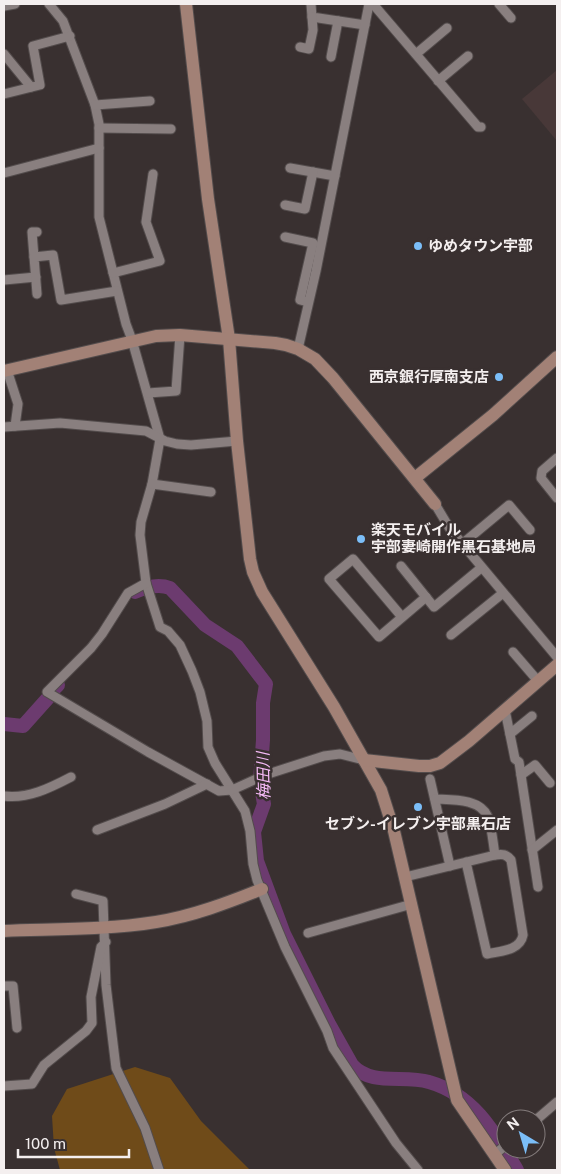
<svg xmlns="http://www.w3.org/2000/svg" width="561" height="1174" font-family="'Public Sans','Noto Sans JP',sans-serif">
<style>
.built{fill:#483838}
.green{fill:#6f4b19}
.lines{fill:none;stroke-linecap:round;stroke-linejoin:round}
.river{stroke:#6c3b6f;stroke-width:14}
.street-casing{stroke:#534c4c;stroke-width:11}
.secondary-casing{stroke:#534c4c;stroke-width:14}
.street{stroke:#897f7f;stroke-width:9}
.secondary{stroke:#a28176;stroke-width:12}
.poi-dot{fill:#7bbef8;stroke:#393030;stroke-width:2}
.labels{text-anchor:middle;stroke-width:5;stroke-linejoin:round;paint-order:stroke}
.poi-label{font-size:15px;font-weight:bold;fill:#f4efef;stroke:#393030;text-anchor:start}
.water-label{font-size:16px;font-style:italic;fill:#f6bbf8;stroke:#393030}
</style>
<rect width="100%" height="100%" fill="#393030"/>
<!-- built -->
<polygon class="built" points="557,70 557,141 522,99"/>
<!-- green -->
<polygon class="green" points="135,1067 170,1078 201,1121 250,1170 60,1170 54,1148 52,1116 67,1089"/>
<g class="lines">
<!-- river -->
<g class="river">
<path d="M135 592C146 587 159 584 170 588L205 625 237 646 266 684 263 703V740L260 781 264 804 254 832 257 861 284 934 329 1024 352 1065C372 1087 404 1074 429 1082 474 1095 495 1133 517 1170"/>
<polyline points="4,724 23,726 48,698 50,693 58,685"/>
</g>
<defs>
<g id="street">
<polyline points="49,4 63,21 95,105 99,124 99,217 126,324 132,340 160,439 152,484 141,522 140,535 146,583 160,627 168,631 180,645 192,671 200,692 207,721 208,747 215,763 245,811 250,831 253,864 257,880 285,947 327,1031 333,1048 396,1143 418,1170"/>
<polyline points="311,4 312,17 365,25"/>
<polyline points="373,4 478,127 481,127"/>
<polyline points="499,4 511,18"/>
<polyline points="4,6 15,4"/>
<polyline points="300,47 309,49 313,30 312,17"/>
<polyline points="4,54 31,87"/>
<polyline points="416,54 447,28"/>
<polyline points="331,57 338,21"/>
<polyline points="438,81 468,56"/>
<polyline points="4,94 40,85 33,46 70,36"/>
<polyline points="95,105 150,101"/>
<polyline points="99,128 171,129"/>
<polyline points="290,168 335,176"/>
<polyline points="4,173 99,148"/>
<polyline points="285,205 305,209 313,172"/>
<polyline points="285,237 313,243 300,300 308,302"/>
<polyline points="34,257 32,232 37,232"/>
<polyline points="113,273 160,261 146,222 153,174"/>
<polyline points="4,280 36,277"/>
<polyline points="37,294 34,257 53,255 61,300 117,291"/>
<polyline points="298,349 316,271 369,4"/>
<polyline points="7,370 18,404 15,426"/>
<polyline points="148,393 176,391 180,335"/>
<polyline points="4,427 60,423 146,431 165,441 177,444 191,445 237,441"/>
<polyline points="557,458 542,471 541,478 557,498"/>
<polyline points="152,484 211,492"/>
<polyline points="435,504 450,529 557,657"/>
<polyline points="462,544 509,505 530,530"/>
<polyline points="401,566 434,607 481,568"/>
<polyline points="146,583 128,593 102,634 91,648 47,692 148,752 219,791 232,790 265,775 324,756 340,754 364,760"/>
<polyline points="402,617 353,559 329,579 379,637 426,597"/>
<polyline points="451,635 503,593"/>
<polyline points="513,652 538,681"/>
<polyline points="505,710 515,759 519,762 538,887"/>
<polyline points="510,734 532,716"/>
<polyline points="521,775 535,765 550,783"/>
<polyline points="430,779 450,866"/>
<path d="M4 796C28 799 50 788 71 777"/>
<path d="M435 799C451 800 480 798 488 817 492 828 493 843 495 855"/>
<polyline points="97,830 165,804 207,784"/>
<polyline points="532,850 557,830"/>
<path d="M405 877 495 855C503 854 506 854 511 860L523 935C520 951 500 951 487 954L466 862"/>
<polyline points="76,894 103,901 106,985 116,1068 145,1128 159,1170"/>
<polyline points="308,933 412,904"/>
<polyline points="4,986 13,986 17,1028"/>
<polyline points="4,1086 32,1084 44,1065 86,1031 92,1023 91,997 101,947 106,942"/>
<polyline points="536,1120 557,1102"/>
<polyline points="494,1155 506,1145"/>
</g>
<g id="secondary">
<polyline points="186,4 208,199 229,339 237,441 250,559 253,572 262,592 334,707 381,790 394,831 457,1100 505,1170"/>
<polyline points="4,371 156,336 180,335 275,343 286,345 298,349 315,359 333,378 435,504"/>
<polyline points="415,478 493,415 557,357"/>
<polyline points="364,760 419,766 430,766 440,763 469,741 557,665"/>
<path d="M4 931C54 929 106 930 156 922 193 916 227 903 262 889"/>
</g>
</defs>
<!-- street casing -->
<use href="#street" class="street-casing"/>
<!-- secondary casing -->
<use href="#secondary" class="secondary-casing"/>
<!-- street -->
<use href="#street" class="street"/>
<!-- secondary -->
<use href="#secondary" class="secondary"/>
</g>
<!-- markers -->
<g class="poi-dot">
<circle cx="418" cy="246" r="5"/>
<circle cx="499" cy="377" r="5"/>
<circle cx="361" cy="539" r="5"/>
<circle cx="418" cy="807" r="5"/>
</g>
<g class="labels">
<!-- poi labels -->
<g class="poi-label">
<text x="428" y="251">ゆめタウン宇部</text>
<text x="489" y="382" text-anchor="end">西京銀行厚南支店</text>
<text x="371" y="535">楽天モバイル<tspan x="371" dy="17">宇部妻崎開作黒石基地局</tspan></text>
<text x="418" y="829" text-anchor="middle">セブン-イレブン宇部黒石店</text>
</g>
<!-- water labels -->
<g class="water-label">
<text transform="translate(263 776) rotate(-91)" y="6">梅田川</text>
</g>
</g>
<!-- border -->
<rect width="561" height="1174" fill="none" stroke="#f4efef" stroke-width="10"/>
<!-- north arrow -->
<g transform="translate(521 1134) rotate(322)"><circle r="24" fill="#393030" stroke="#847c7c"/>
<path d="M0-4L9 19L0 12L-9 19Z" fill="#7bbef8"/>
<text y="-8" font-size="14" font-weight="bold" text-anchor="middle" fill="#f4efef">N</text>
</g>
<!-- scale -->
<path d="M18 1149v8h111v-8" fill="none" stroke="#f4efef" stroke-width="2.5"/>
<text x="25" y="1149" font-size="15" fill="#f4efef" stroke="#393030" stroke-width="4" paint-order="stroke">100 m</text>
</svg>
